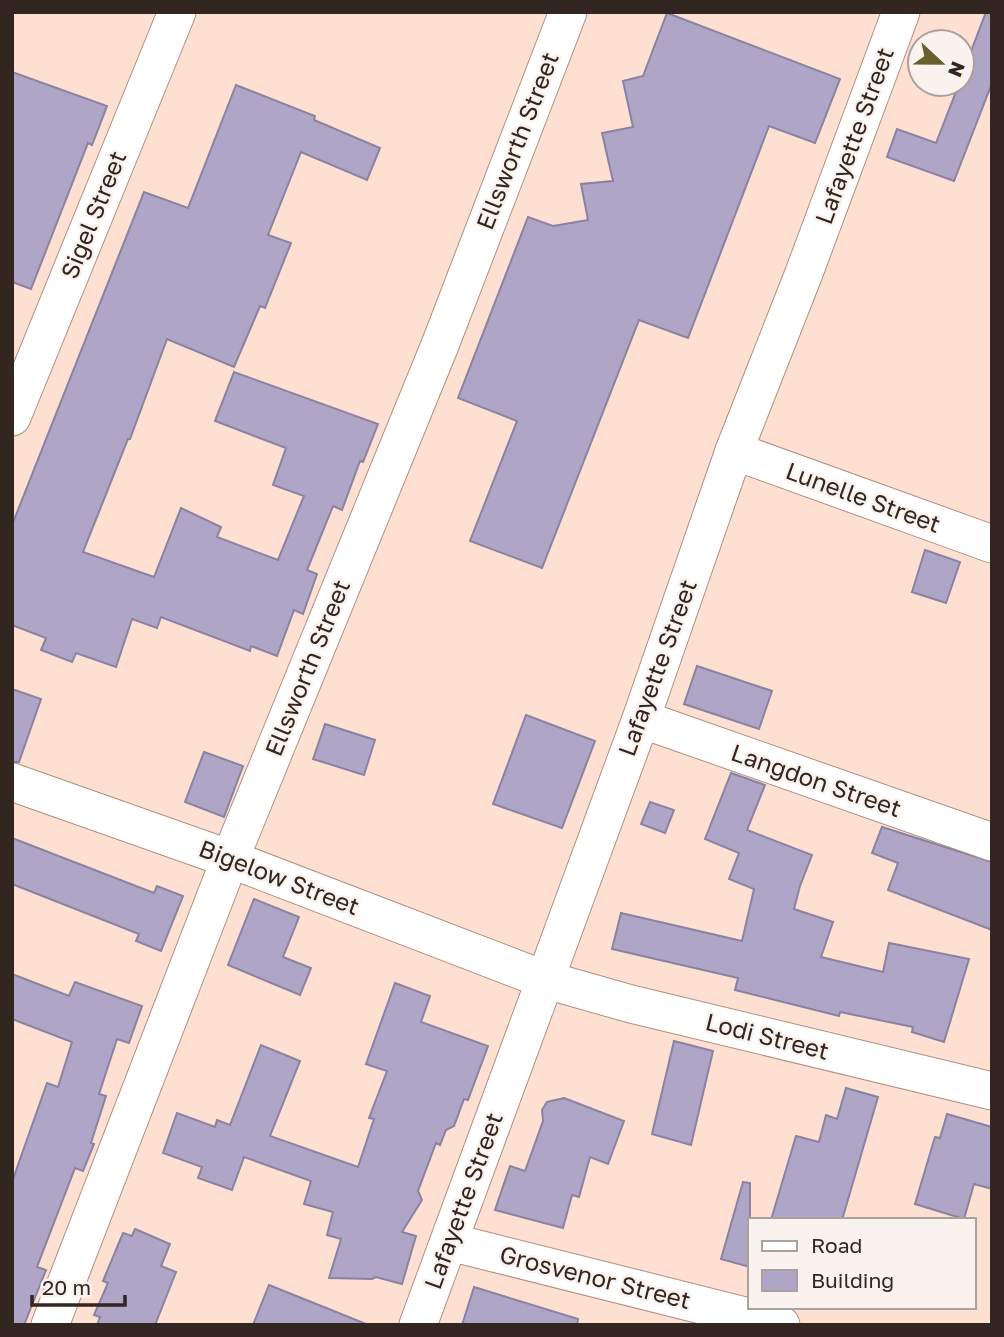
<svg xmlns="http://www.w3.org/2000/svg" width="1004" height="1337" font-family="'Golos Text',sans-serif">
<style>
.building{fill:#afa6c7;stroke:#8a82a1;stroke-width:2}
.lines{fill:none;stroke-linecap:round;stroke-linejoin:round}
.street-casing{stroke:#b18f80;stroke-width:39}
.street{stroke:#fff;stroke-width:37}
.labels{text-anchor:middle;stroke-width:5;stroke-linejoin:round;paint-order:stroke}
.street-label{font-size:24px;fill:#33251f;stroke:#faf2ef}
</style>
<rect width="100%" height="100%" fill="#fee0d3"/>
<!-- building -->
<g class="building">
<polygon points="986,12 992,12 992,83 954,181 887,157 897,129 936,143 959,84 962,84 962,75"/>
<polygon points="667,13 840,79 815,143 769,126 688,338 639,320 542,568 470,541 517,421 458,398 528,217 553,226 588,220 581,184 613,181 602,133 633,127 623,81 643,76"/>
<polygon points="12,72 107,106 92,145 88,143 31,289 12,282"/>
<polygon points="236,85 315,116 314,120 380,148 367,180 301,152 268,235 291,243 265,308 260,306 234,367 167,339 130,439 128,439 83,552 154,577 181,508 221,527 217,537 278,560 304,496 273,485 286,448 215,421 234,372 378,424 363,462 360,461 342,510 333,506 307,570 317,574 303,614 294,610 277,656 251,646 250,651 161,617 157,628 132,619 116,667 76,653 72,662 41,650 46,638 12,625 12,525 144,192 188,208"/>
<polygon points="925,550 960,562 946,603 912,592"/>
<polygon points="697,666 772,691 759,729 684,704"/>
<polygon points="12,689 41,699 19,762 12,762"/>
<polygon points="526,715 595,741 562,828 493,804"/>
<polygon points="325,724 375,740 364,775 313,759"/>
<polygon points="204,752 243,766 224,817 185,802"/>
<polygon points="731,773 765,785 747,830 812,855 800,886 794,909 833,922 821,957 883,972 889,943 969,959 944,1042 912,1032 913,1027 840,1012 839,1016 735,990 738,978 612,949 621,913 742,941 754,889 729,879 739,853 705,839"/>
<polygon points="650,802 674,810 665,833 641,824"/>
<polygon points="882,827 992,862 992,930 888,890 898,863 872,853"/>
<polygon points="12,838 154,893 157,886 183,896 161,951 136,941 139,934 12,884"/>
<polygon points="254,899 299,917 283,957 311,968 300,995 228,965"/>
<polygon points="12,974 69,996 75,982 142,1006 129,1043 117,1039 99,1094 106,1096 91,1143 94,1144 83,1171 75,1168 37,1267 46,1270 24,1325 12,1325 12,1182 47,1083 58,1087 72,1042 12,1019"/>
<polygon points="395,983 430,996 421,1022 488,1046 468,1100 464,1099 454,1126 446,1130 440,1145 436,1143 418,1191 422,1200 402,1232 416,1236 402,1284 376,1277 372,1279 329,1278 341,1239 327,1235 333,1212 304,1204 311,1181 244,1157 232,1190 198,1178 202,1167 163,1153 177,1113 215,1127 217,1120 230,1125 261,1045 300,1061 270,1136 358,1167 374,1119 369,1118 387,1071 366,1064"/>
<polygon points="674,1041 713,1051 691,1145 652,1134"/>
<polygon points="846,1088 878,1097 842,1220 771,1220 796,1136 819,1142 826,1115 837,1119"/>
<polygon points="564,1098 624,1121 608,1164 590,1157 579,1197 572,1195 563,1228 495,1210 510,1166 525,1171 543,1121 542,1110 547,1102"/>
<polygon points="947,1114 992,1127 992,1189 974,1184 964,1219 915,1204 935,1137 940,1138"/>
<polygon points="743,1182 750,1183 750,1267 721,1259"/>
<polygon points="135,1229 170,1244 161,1266 176,1272 155,1325 97,1325 100,1317 94,1315 108,1283 103,1281 123,1233 132,1236"/>
<polygon points="269,1285 366,1324 366,1325 253,1325"/>
<polygon points="474,1287 578,1319 577,1325 462,1325"/>
</g>
<g class="lines">
<defs>
<g id="street">
<polyline points="12,417 177,12"/>
<polyline points="734,451 992,544"/>
<polyline points="641,719 992,842"/>
<polyline points="12,782 230,859 543,979 631,1004 992,1091"/>
<polyline points="450,1242 781,1325"/>
<polyline points="50,1325 230,859 440,345 568,12"/>
<polyline points="418,1325 641,719 734,451 804,273 901,12"/>
</g>
</defs>
<!-- street casing -->
<use href="#street" class="street-casing"/>
<!-- street -->
<use href="#street" class="street"/>
</g>
<g class="labels">
<!-- street labels -->
<g class="street-label">
<text transform="translate(855 136) rotate(-70)" y="8">Lafayette Street</text>
<text transform="translate(518 141) rotate(-69)" y="8">Ellsworth Street</text>
<text transform="translate(94 215) rotate(-68)" y="8">Sigel Street</text>
<text transform="translate(863 498) rotate(20)" y="8">Lunelle Street</text>
<text transform="translate(308 668) rotate(-68)" y="8">Ellsworth Street</text>
<text transform="translate(658 668) rotate(-70)" y="8">Lafayette Street</text>
<text transform="translate(816 781) rotate(19)" y="8">Langdon Street</text>
<text transform="translate(279 878) rotate(21)" y="8">Bigelow Street</text>
<text transform="translate(767 1037) rotate(14)" y="8">Lodi Street</text>
<text transform="translate(464 1201) rotate(-70)" y="8">Lafayette Street</text>
<text transform="translate(595 1278) rotate(14)" y="8">Grosvenor Street</text>
</g>
</g>
<!-- border -->
<rect width="1004" height="1337" fill="none" stroke="#33251f" stroke-width="28"/>
<!-- legend -->
<rect x="748" y="1218" width="228" height="91" fill="#faf2ef" stroke="#aaa09c" stroke-width="2"/>
<rect x="762" y="1241" width="35" height="10" fill="#ffffff" stroke="#aaa09c" stroke-width="2"/>
<text x="811" y="1253" font-size="21" fill="#33251f">Road</text>
<rect x="762" y="1270" width="35" height="21" fill="#afa6c7" stroke="#aaa09c" stroke-width="2"/>
<text x="811" y="1288" font-size="21" fill="#33251f">Building</text>
<!-- north arrow -->
<g transform="translate(941 63) rotate(112)"><circle r="33" fill="#faf2ef" stroke="#aaa09c" stroke-width="2"/>
<path d="M0-5L12 26L0 18L-12 26Z" fill="#66602c"/>
<text y="-10" font-size="19" font-weight="bold" text-anchor="middle" fill="#33251f">N</text>
</g>
<!-- scale -->
<path d="M32 1295v10h93v-10" fill="none" stroke="#33251f" stroke-width="3.5"/>
<text x="42" y="1295" font-size="21" fill="#33251f" stroke="#faf2ef" stroke-width="5" paint-order="stroke">20 m</text>
</svg>
